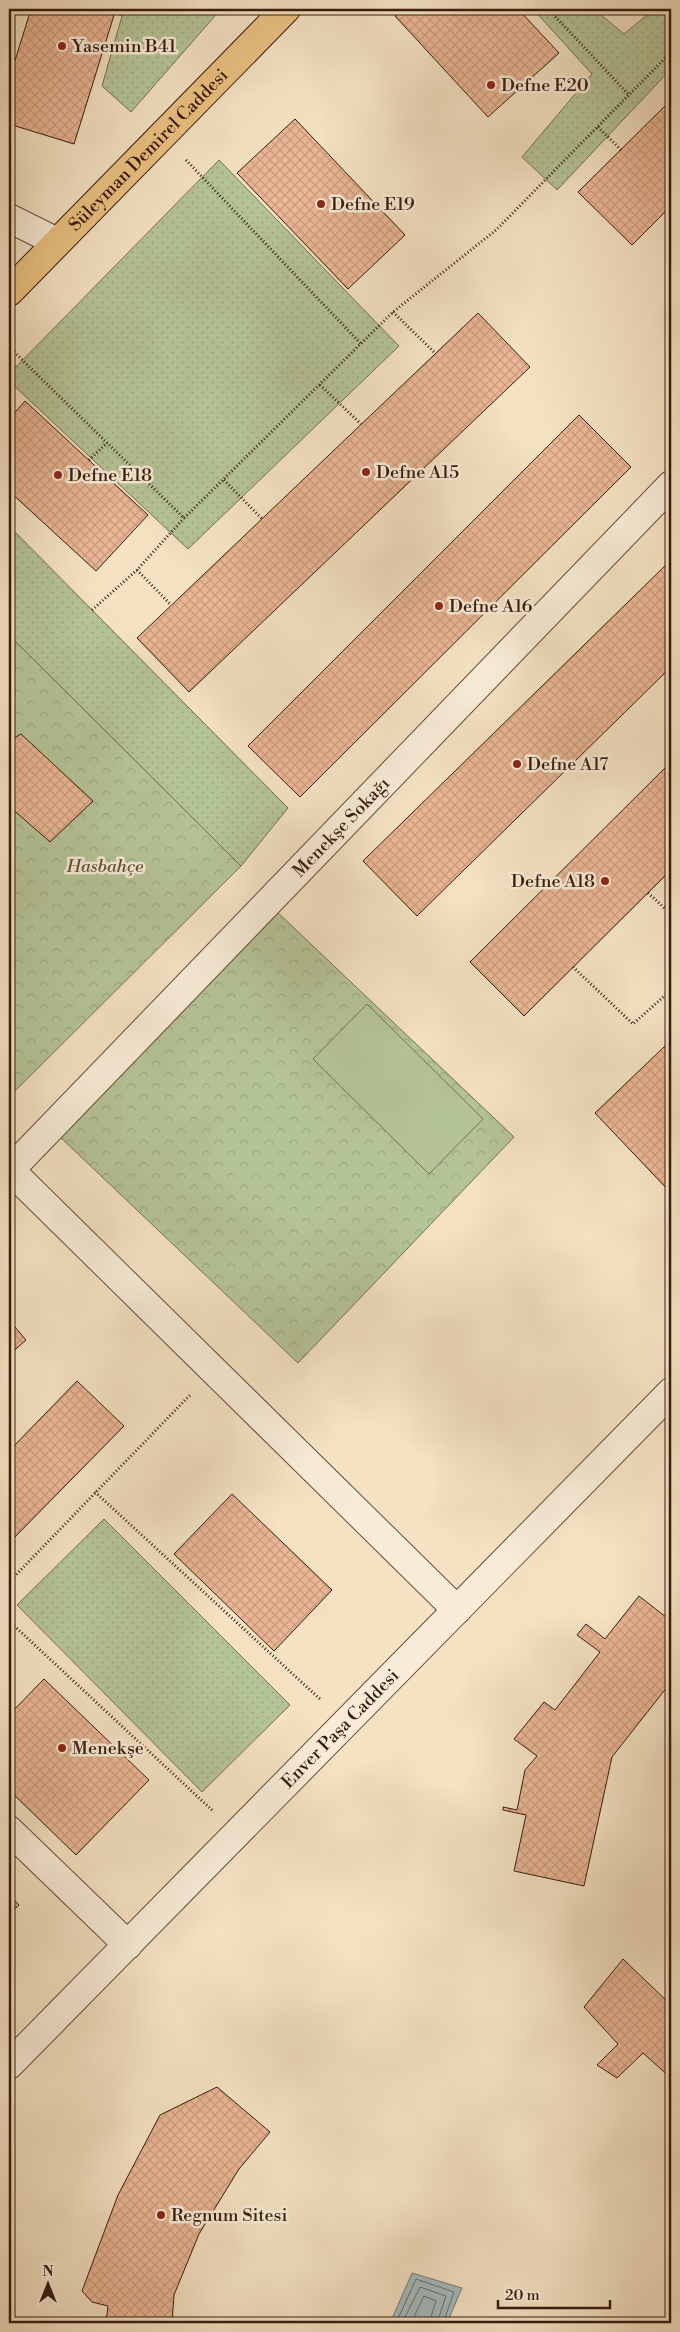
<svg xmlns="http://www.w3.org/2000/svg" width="680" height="2332" font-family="'Libre Bodoni',serif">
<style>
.grass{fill:url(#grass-dots);stroke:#767052}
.park{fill:url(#park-crowns);stroke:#767052}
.garden{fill:#b5c498;stroke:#767052}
.water{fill:#a2babf;stroke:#787a78}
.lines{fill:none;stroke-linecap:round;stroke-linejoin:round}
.shore{stroke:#6d6a66;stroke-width:1}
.building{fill:url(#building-cross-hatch);stroke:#381b0d}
.minor-casing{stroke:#674d3a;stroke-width:30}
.major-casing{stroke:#381b0d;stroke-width:30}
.path{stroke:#381b0d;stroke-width:3;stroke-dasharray:1 2.5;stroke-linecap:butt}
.minor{stroke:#f8ecd8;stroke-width:28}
.major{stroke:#eac182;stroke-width:28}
.poi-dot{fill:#8f2418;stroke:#f8ecd8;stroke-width:2}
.labels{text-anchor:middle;stroke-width:5;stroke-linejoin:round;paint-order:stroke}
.poi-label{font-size:18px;fill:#381b0d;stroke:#f8ecd8;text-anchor:start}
.street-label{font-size:18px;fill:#381b0d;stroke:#f8ecd8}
.park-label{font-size:18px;font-style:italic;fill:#5e4e37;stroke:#f8ecd8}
</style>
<defs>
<pattern id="grass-dots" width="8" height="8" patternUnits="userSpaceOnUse" patternTransform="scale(1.25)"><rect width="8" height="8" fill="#b5c498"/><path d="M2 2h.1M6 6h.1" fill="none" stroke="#9ca882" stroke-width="1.8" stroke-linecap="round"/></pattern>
<pattern id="park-crowns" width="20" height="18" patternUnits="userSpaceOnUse" patternTransform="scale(1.25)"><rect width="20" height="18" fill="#b5c498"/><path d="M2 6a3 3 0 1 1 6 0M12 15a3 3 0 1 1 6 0" fill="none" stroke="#9ca882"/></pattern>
<pattern id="building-cross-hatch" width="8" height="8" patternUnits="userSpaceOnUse" patternTransform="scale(1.25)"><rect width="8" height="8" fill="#eab695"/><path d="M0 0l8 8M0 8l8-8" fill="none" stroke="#c99c7f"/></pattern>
</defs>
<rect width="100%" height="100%" fill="#f4e2c3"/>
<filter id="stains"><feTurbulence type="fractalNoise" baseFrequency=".004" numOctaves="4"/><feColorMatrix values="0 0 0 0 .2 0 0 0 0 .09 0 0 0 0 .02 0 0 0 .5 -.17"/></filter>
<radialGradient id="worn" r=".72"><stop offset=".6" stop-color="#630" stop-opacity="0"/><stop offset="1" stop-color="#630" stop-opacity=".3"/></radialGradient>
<!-- grass -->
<g class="grass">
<polygon points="105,9 221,9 131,112 102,86 122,16"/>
<polygon points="533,9 594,9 624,34 654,9 671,9 671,69 557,190 522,157 592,74"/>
<polygon points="219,160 399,346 188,549 9,381 9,374"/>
<polygon points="9,526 288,808 241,866 9,635"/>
<polygon points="104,1519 290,1705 202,1792 17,1605"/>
</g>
<!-- park -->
<g class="park">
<polygon points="9,635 241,866 15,1091 9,1084"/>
<polygon points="274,909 514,1137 298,1363 58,1135"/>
</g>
<!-- garden -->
<polygon class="garden" points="367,1004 483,1119 429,1174 313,1059"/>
<!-- water -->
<polygon class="water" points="412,2273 462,2288 447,2323 390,2323"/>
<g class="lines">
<!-- shore -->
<g class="shore">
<polyline points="396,2323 416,2279 454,2292 443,2323"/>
<polyline points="402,2323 420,2287 446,2296 437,2323"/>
<polyline points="411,2323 424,2296 436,2301 429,2323"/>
</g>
</g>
<!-- building -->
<g class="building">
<polygon points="31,9 106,9 115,12 74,144 9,124 9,80"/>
<polygon points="403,9 518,9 559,53 488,117 395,16"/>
<polygon points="671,100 671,206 632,245 578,192"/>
<polygon points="295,119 405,235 348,289 237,173"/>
<polygon points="478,313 530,367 189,692 137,638"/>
<polygon points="25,401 148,515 96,571 9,491 9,419"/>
<polygon points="579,415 631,467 300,797 248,746"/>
<polygon points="671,560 671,667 417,916 363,861"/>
<polygon points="21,734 93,801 50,842 9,806 9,742"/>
<polygon points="671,762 671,870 524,1016 470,962"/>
<polygon points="665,1046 671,1052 671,1193 595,1113"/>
<polygon points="9,1320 26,1340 9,1355"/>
<polygon points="77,1381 124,1426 9,1543 9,1451"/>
<polygon points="232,1494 332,1590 274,1651 174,1554"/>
<polygon points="639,1596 671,1621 671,1682 612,1757 584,1886 514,1871 526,1815 503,1810 503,1807 517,1810 525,1770 537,1756 514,1739 544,1702 555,1710 600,1652 577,1635 586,1624 605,1639"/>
<polygon points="44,1679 149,1780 76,1855 9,1790 9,1715"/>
<polygon points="9,1894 19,1905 9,1915"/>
<polygon points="623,1959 671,2005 671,2078 643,2053 617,2078 597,2065 618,2044 584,2007"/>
<polygon points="217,2087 270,2132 239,2169 199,2234 174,2295 172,2323 106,2323 108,2306 92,2302 82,2291 118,2195 160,2115"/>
</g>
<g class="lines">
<defs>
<g id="minor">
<polyline points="9,218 57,242"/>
<polyline points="9,1169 457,1610"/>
<path id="s1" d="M9 1171 671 485"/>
<polyline points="9,1830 128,1945"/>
<path id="s2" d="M9 2065 671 1392"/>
</g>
<g id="major">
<path id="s3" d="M9 292 286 9"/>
</g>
</defs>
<!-- minor casing -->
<use href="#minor" class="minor-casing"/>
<!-- major casing -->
<use href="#major" class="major-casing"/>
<!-- path -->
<g class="path">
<polyline points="548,9 629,95"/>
<polyline points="598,127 621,150"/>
<polyline points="186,160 361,344"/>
<polyline points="393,312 435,353"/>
<polyline points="9,347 184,518 393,312 496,230 671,52"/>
<polyline points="320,385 361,424"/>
<polyline points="89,460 107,443"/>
<polyline points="224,480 262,519"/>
<polyline points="137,570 171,605"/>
<polyline points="92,610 137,570 184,518"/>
<polyline points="648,893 671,914"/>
<polyline points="573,967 633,1024 671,990"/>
<polyline points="95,1492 321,1700"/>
<polyline points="9,1582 190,1395"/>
<polyline points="9,1621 213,1811"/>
</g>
<!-- minor -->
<use href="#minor" class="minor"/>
<!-- major -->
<use href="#major" class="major"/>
</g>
<!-- markers -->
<g class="poi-dot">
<circle cx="62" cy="46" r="5"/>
<circle cx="491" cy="85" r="5"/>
<circle cx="321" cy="204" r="5"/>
<circle cx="366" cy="472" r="5"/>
<circle cx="58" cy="475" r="5"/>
<circle cx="439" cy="606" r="5"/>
<circle cx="517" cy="764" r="5"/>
<circle cx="605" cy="881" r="5"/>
<circle cx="62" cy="1748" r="5"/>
<circle cx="161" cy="2215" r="5"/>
</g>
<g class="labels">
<!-- poi labels -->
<g class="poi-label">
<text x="72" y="52">Yasemin B41</text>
<text x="501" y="91">Defne E20</text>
<text x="331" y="210">Defne E19</text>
<text x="376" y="478">Defne A15</text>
<text x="68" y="481">Defne E18</text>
<text x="449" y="612">Defne A16</text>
<text x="527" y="770">Defne A17</text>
<text x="595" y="887" text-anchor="end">Defne A18</text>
<text x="72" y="1754">Menekşe</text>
<text x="171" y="2221">Regnum Sitesi</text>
</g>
<!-- street labels -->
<g class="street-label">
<text dy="6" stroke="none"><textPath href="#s3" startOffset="199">Süleyman Demirel Caddesi</textPath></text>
<text dy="6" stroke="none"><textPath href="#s1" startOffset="478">Menekşe Sokağı</textPath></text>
<text dy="6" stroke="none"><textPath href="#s2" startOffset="472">Enver Paşa Caddesi</textPath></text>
</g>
<!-- park labels -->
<g class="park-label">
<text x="105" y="872">Hasbahçe</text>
</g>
</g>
<!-- margin -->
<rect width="680" height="2332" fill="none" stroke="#f4e2c3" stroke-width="30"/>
<rect x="10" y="10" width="660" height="2312" fill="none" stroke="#381b0d" stroke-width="2.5"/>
<rect x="15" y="15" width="650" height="2302" fill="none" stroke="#381b0d"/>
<!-- north arrow -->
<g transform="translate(48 2284)" stroke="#f8ecd8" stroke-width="4" paint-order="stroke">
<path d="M0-4L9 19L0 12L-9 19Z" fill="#381b0d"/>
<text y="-8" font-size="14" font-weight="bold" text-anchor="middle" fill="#381b0d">N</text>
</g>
<!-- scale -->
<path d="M498 2300v8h112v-8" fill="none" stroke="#381b0d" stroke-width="2.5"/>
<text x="505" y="2300" font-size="15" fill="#381b0d" stroke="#f8ecd8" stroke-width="4" paint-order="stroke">20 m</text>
<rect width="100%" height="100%" filter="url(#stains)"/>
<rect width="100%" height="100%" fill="url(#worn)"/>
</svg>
